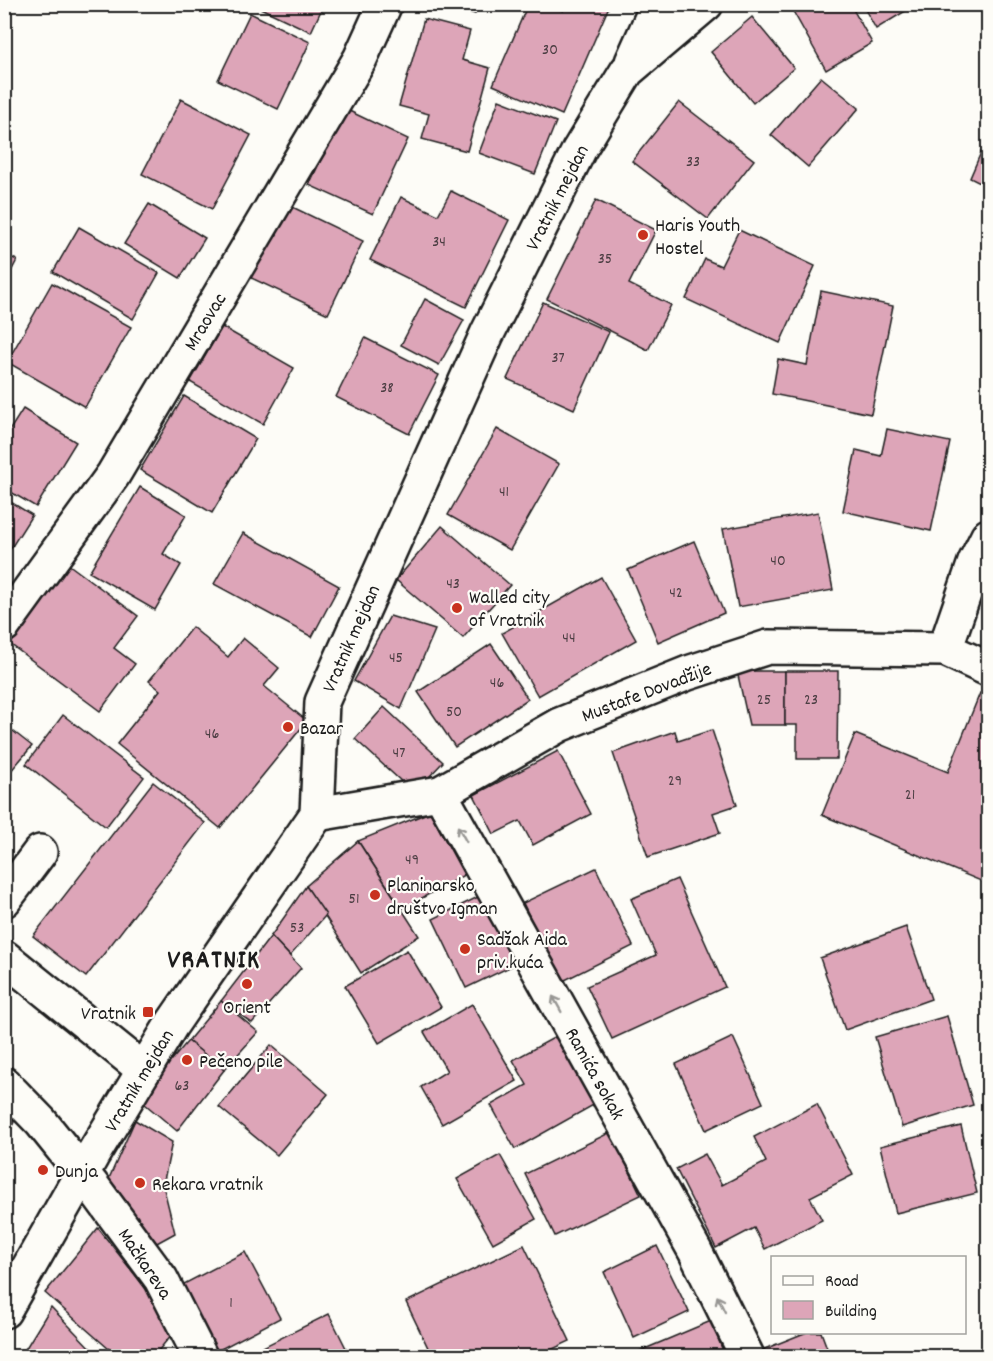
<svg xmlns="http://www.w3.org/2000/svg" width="993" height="1361" font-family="Dekko,sans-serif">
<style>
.building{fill:#dda5b8;stroke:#1c1c1c;stroke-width:1.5}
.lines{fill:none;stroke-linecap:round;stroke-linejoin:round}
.minor-casing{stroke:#1c1c1c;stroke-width:38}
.minor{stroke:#fdfcf7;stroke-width:33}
.oneway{stroke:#989794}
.poi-dot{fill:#c8321e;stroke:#fdfcf7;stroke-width:2}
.labels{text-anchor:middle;stroke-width:4.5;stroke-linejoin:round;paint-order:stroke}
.number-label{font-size:16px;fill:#4c3e43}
.street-label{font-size:20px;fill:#1c1c1c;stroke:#fdfcf7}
.poi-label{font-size:20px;fill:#1c1c1c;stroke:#fdfcf7;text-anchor:start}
.district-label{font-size:26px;font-weight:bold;letter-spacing:1.5px;fill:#1c1c1c;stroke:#fdfcf7}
</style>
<rect width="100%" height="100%" fill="#fdfcf7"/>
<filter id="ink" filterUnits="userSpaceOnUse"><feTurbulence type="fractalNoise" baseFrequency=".0167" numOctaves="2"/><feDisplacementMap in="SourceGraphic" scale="12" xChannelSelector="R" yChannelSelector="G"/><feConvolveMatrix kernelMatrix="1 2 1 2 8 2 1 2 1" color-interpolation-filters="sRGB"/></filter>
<g filter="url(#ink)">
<!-- building -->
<g class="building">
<polygon points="252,4 324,4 311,32"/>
<polygon points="444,4 478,4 475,14"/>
<polygon points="528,4 547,4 563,11 566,4 610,4 562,115 493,85"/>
<polygon points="789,4 850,4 872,43 826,70"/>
<polygon points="862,4 917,4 876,29"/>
<polygon points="250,13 310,42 278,109 218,80"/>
<polygon points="752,17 794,68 753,103 711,52"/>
<polygon points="424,19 470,31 462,60 490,68 467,151 422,139 429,114 399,106"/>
<polygon points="821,77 859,108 808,167 771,135"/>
<polygon points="181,99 251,135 212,209 142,174"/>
<polygon points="499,100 556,122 535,174 479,153"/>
<polygon points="679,102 754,160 708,219 632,161"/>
<polygon points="345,109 408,139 373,214 309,185"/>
<polygon points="988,136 988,187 970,178"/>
<polygon points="451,191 509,220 466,307 370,260 401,197 438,215"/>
<polygon points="596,200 656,230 629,284 671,305 648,350 547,299"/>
<polygon points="282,202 363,241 328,314 247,276"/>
<polygon points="149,204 205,238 180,278 124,244"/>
<polygon points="79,227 159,273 133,319 53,272"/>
<polygon points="739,230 815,266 780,343 686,299 705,259 721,266"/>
<polygon points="4,254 17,260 4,285"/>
<polygon points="52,283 131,327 85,407 7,362"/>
<polygon points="821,291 893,306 871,414 772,394 778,359 807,365"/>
<polygon points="425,299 464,320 439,365 401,345"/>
<polygon points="543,302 609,332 574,409 507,379"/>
<polygon points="222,327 294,368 263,424 190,382"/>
<polygon points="365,338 439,375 409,434 336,397"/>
<polygon points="184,396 256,439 212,513 140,470"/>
<polygon points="23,409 76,442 36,507 4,488 4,439"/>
<polygon points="497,429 559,464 510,550 448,515"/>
<polygon points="887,429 950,442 931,531 843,511 856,450 881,456"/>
<polygon points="140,487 186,515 163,554 181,565 155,610 89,572"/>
<polygon points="4,498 32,515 4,559"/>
<polygon points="818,512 833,590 738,607 723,529"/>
<polygon points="442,526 510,585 463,638 396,580"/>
<polygon points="243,533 339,586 312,637 214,584"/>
<polygon points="694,541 724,613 658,642 628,570"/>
<polygon points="68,564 138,616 114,648 135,664 100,711 10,644"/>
<polygon points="601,577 636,640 538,696 502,633"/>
<polygon points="390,616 435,630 401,709 354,681"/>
<polygon points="192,627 228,657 243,638 279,668 264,686 307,721 220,828 117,744 160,690 149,681"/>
<polygon points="491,644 528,699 455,747 418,692"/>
<polygon points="737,671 785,671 785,725 749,725"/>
<polygon points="785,671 838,671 837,759 797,759 797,725 785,725"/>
<polygon points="980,693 988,696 988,884 822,815 855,734 948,772"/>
<polygon points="384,707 443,762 414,793 355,739"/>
<polygon points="63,715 144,777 106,827 26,764"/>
<polygon points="4,724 32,746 4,779"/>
<polygon points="712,730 737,805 713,813 720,833 648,857 613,753 675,731 678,741"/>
<polygon points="558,751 591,814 533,845 520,821 494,834 474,795"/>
<polygon points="153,782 205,823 86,977 33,936"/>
<polygon points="430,812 464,875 402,909 358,841"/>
<polygon points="358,841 419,936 361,973 306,886"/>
<polygon points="596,868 633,946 561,982 523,903"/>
<polygon points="677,879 725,987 612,1039 587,986 656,955 631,899"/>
<polygon points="306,886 326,915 290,956 271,936"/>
<polygon points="482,895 516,964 466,988 433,919"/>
<polygon points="906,927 931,999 845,1030 820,958"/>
<polygon points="271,936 301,968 252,1023 221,1001"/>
<polygon points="407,950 441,1007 379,1043 345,986"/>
<polygon points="221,1001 258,1032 224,1070 188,1041"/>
<polygon points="472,1004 517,1081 442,1124 421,1087 447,1071 424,1032"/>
<polygon points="947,1016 973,1105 902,1127 875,1037"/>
<polygon points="559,1035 597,1103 515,1149 491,1105 527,1085 513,1060"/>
<polygon points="733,1037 763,1103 706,1130 676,1064"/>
<polygon points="188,1041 224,1070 177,1131 139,1099"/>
<polygon points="271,1045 328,1094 277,1155 219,1107"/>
<polygon points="817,1104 853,1175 810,1197 822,1220 765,1249 754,1228 716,1248 676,1169 705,1154 722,1185 766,1162 754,1137"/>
<polygon points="4,1113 14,1122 4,1144"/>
<polygon points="135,1120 172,1142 163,1185 175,1233 146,1249 107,1183"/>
<polygon points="961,1126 977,1193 896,1213 880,1146"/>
<polygon points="611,1132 641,1195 555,1236 525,1174"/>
<polygon points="500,1155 536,1219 493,1243 457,1179"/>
<polygon points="98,1228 177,1328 154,1356 117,1356 45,1293"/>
<polygon points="524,1245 570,1341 538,1356 432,1356 406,1302"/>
<polygon points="657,1246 689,1312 634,1338 604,1272"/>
<polygon points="245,1252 280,1318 217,1351 182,1285"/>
<polygon points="51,1307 95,1353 93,1356 21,1356"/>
<polygon points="329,1314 350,1356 245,1356"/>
<polygon points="711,1321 725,1356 642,1356 640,1351"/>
<polygon points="807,1332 821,1332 830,1356 764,1356 762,1350"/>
</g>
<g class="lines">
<defs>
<g id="minor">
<polyline points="632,62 658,4"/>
<polyline points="4,625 113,475 360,59 385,4"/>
<polyline points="945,649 975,562 988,536"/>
<polyline points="440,793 695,1251 747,1356"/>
<polyline points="317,814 440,793 559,725 688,673 768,647 945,649 988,669"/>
<polyline points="4,900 40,852"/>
<polyline points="4,957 144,1070"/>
<polyline points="4,1084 41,1122 91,1184 161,1279 200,1356"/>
<polyline points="4,1311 92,1156 172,1024 317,814 322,702 487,334 579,150 627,71 706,4"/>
</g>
</defs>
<!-- minor casing -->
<use href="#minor" class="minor-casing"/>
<!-- minor -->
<use href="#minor" class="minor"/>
</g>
<!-- one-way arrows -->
<defs><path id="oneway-shaft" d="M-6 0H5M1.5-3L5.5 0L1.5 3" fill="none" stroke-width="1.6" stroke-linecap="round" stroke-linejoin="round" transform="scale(1.5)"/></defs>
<g class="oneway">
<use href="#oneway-shaft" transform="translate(462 834) rotate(-119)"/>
<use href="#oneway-shaft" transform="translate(557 1004) rotate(-119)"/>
<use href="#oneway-shaft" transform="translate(721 1304) rotate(-116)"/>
</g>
</g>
<!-- markers -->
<g class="poi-dot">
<circle cx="643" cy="235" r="6"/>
<circle cx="457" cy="608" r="6"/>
<circle cx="288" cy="727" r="6"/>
<circle cx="375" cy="895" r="6"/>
<circle cx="465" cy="949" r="6"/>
<circle cx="247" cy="984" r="6"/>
<rect x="142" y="1006" width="12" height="12" rx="3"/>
<circle cx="187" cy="1060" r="6"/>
<circle cx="43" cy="1170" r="6"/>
<circle cx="140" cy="1183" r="6"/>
</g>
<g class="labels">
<!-- number labels -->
<g class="number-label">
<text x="550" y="54">30</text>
<text x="693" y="166">33</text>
<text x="439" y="246">34</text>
<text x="605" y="263">35</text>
<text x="558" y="362">37</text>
<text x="387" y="392">38</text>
<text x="504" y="496">41</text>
<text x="778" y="565">40</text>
<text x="453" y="588">43</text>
<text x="676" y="597">42</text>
<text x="569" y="642">44</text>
<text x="396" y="662">45</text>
<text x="497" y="687">46</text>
<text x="764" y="704">25</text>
<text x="811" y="704">23</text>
<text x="454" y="716">50</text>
<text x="212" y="738">46</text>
<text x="399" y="757">47</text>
<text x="675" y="785">29</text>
<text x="910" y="799">21</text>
<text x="412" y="864">49</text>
<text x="354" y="903">51</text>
<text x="297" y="932">53</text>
<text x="182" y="1090">63</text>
<text x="231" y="1307">1</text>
</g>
<!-- street labels -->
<g class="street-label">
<text transform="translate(556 197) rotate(-63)" y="7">Vratnik mejdan</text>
<text transform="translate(204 321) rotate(-59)" y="7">Mraovac</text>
<text transform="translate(350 638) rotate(-66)" y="7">Vratnik mejdan</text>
<text transform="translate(646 691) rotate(-21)" y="7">Mustafe Dovadžije</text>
<text transform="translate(596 1073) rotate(61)" y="7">Ramića sokak</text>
<text transform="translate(138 1080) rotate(-59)" y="7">Vratnik mejdan</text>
<text transform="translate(146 1263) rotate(56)" y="7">Mačkareva</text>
</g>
<!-- poi labels -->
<g class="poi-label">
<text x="655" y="231">Haris Youth<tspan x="655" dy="23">Hostel</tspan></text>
<text x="469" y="603">Walled city<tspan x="469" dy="23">of Vratnik</tspan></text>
<text x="300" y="734">Bazar</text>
<text x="387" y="891">Planinarsko<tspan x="387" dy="23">društvo Igman</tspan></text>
<text x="477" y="945">Sadžak Aida<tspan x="477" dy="23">priv.kuća</tspan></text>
<text x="247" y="1013" text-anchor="middle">Orient</text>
<text x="136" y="1019" text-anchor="end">Vratnik</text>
<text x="199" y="1067">Pečeno pile</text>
<text x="55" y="1177">Dunja</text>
<text x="152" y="1190">Rekara vratnik</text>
</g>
<!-- district labels -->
<g class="district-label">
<text x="214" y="967">VRATNIK</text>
</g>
</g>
<!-- margin -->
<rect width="993" height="1361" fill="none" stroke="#fdfcf7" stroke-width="24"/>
<rect x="12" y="12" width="969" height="1337" fill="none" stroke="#1c1c1c" stroke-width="2" filter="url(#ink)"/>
<!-- legend -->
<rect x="771" y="1256" width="195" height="78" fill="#fdfcf7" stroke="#a3a29f" stroke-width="1.5"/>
<rect x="783" y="1276" width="30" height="9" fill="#fdfcf7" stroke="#a3a29f" stroke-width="1.5"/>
<text x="825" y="1286" font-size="18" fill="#1c1c1c">Road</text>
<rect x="783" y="1301" width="30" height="18" fill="#dda5b8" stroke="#a3a29f" stroke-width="1.5"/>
<text x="825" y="1316" font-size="18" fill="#1c1c1c">Building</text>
</svg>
